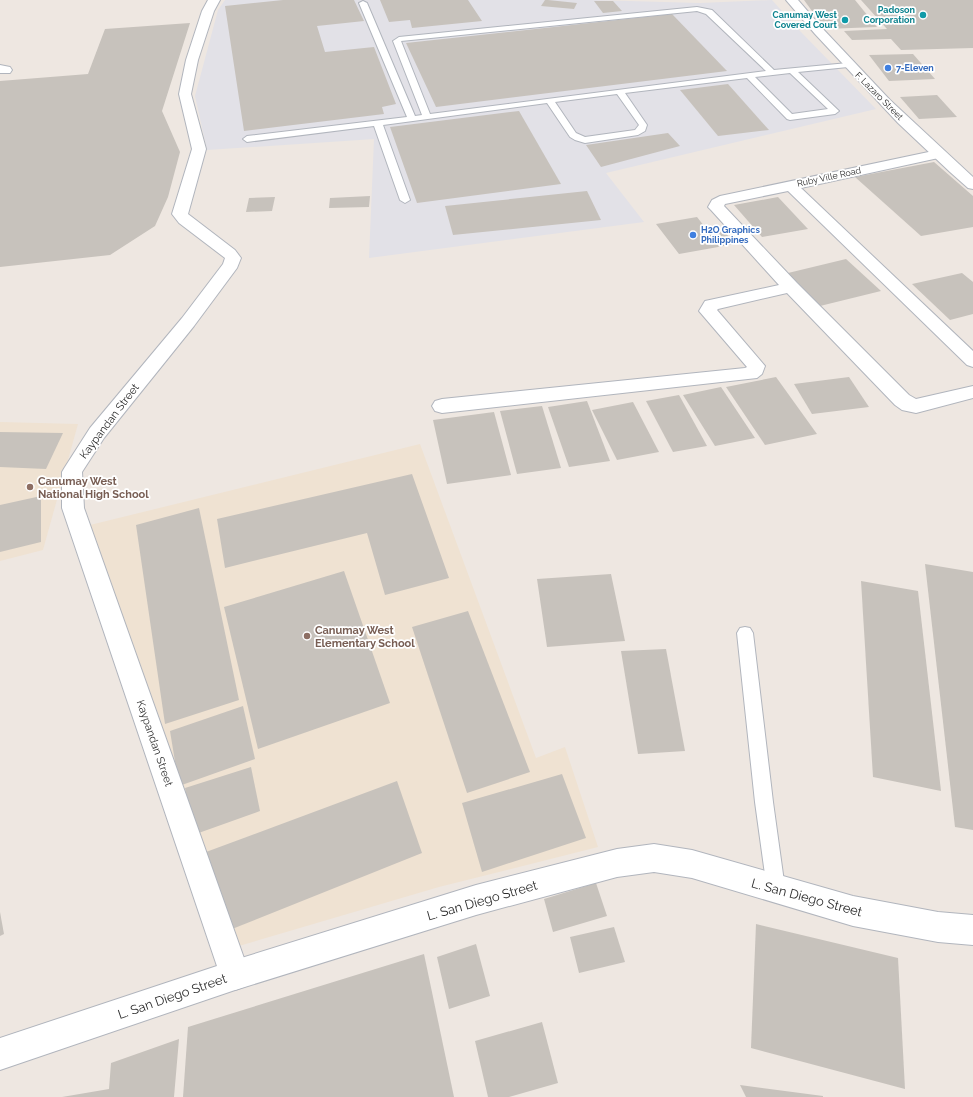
<svg xmlns="http://www.w3.org/2000/svg" width="973" height="1097" font-family="Raleway,sans-serif">
<style>
.industrial{fill:#e2e1e7}
.education{fill:#efe2d2}
.building{fill:#c7c2bc}
.lines{fill:none;stroke-linecap:round;stroke-linejoin:round}
.service-casing{stroke:#b1b5bd;stroke-width:2}
.minor-casing{stroke:#b1b5bd;stroke-width:2}
.tertiary-casing{stroke:#b1b5bd;stroke-width:2}
.service{fill:#fff;fill-rule:evenodd}
.minor{fill:#fff;fill-rule:evenodd}
.tertiary{fill:#fff;fill-rule:evenodd}
.culture-dot{fill:#0f9aa8;stroke:#fff;stroke-width:1.5}
.shop-dot{fill:#3f7fe0;stroke:#fff;stroke-width:1.5}
.education-dot{fill:#8d6e63;stroke:#fff;stroke-width:1.5}
.labels{text-anchor:middle;stroke-width:3.5;stroke-linejoin:round;paint-order:stroke}
.far-culture-label{font-size:9px;font-weight:bold;fill:#0d838f;stroke:#fff;text-anchor:end}
.far-shop-label{font-size:9px;font-weight:bold;fill:#366cbe;stroke:#fff;text-anchor:start}
.far-street-label{font-size:9px;fill:#2e2e2e;stroke:#fff}
.street-label{font-size:11px;fill:#2e2e2e;stroke:#fff}
.education-label{font-size:11px;font-weight:bold;fill:#785e54;stroke:#fff;text-anchor:start}
.near-street-label{font-size:13px;fill:#2e2e2e;stroke:#fff}
</style>
<rect width="100%" height="100%" fill="#eee7e1"/>
<!-- industrial -->
<polygon class="industrial" points="225,0 592,0 700,3 772,0 800,31 876,109 606,173 644,222 369,258 374,139 207,150 195,96 218,10"/>
<!-- education -->
<g class="education">
<polygon points="0,422 78,424 43,550 0,561"/>
<polygon points="420,444 536,758 565,747 598,847 439,887 215,953 90,525"/>
</g>
<!-- building -->
<g class="building">
<polygon points="283,0 354,0 364,21 317,26 325,52 374,47 396,104 382,107 384,114 244,131 225,6"/>
<polygon points="380,0 468,0 482,21 412,28 410,20 389,22"/>
<polygon points="545,0 548,0 577,3 574,9 541,6"/>
<polygon points="804,0 855,0 877,27 825,29"/>
<polygon points="861,0 973,0 973,48 901,50 891,39 852,40 844,31 887,29"/>
<polygon points="594,1 613,1 622,11 603,13"/>
<polygon points="672,14 727,71 436,107 406,43"/>
<polygon points="190,23 162,111 180,152 168,197 155,226 110,255 0,267 0,81 88,74 105,29"/>
<polygon points="913,54 935,79 889,81 869,55"/>
<polygon points="728,84 769,130 718,136 680,90"/>
<polygon points="937,95 957,117 919,119 900,97"/>
<polygon points="519,111 561,184 417,203 390,127"/>
<polygon points="668,133 680,146 601,167 586,145"/>
<polygon points="934,162 973,196 973,227 921,236 855,177"/>
<polygon points="587,191 601,220 453,235 445,206"/>
<polygon points="370,196 369,207 329,208 330,198"/>
<polygon points="275,197 272,211 246,212 249,198"/>
<polygon points="778,197 808,229 762,237 734,205"/>
<polygon points="697,217 708,231 722,229 735,244 679,254 656,224"/>
<polygon points="846,259 881,291 820,306 788,273"/>
<polygon points="962,273 973,282 973,314 950,320 912,284"/>
<polygon points="776,377 817,434 765,445 726,387"/>
<polygon points="849,377 869,407 812,414 794,384"/>
<polygon points="721,387 755,438 715,446 683,395"/>
<polygon points="679,395 707,446 673,452 646,401"/>
<polygon points="587,401 610,461 569,467 548,407"/>
<polygon points="633,402 659,452 617,460 592,410"/>
<polygon points="542,406 561,468 517,474 500,411"/>
<polygon points="494,412 511,475 447,484 433,420"/>
<polygon points="0,432 63,433 46,469 0,467"/>
<polygon points="412,474 449,578 385,595 367,533 225,568 217,519"/>
<polygon points="41,496 41,542 0,552 0,505"/>
<polygon points="199,508 239,700 165,724 136,525"/>
<polygon points="925,564 973,572 973,830 955,827"/>
<polygon points="344,571 390,703 258,749 224,607"/>
<polygon points="611,574 625,641 547,647 537,579"/>
<polygon points="861,581 918,591 941,791 873,777"/>
<polygon points="468,611 530,772 467,793 412,627"/>
<polygon points="666,649 685,751 638,754 621,651"/>
<polygon points="243,706 255,759 179,786 170,731"/>
<polygon points="251,767 260,811 193,835 185,788"/>
<polygon points="562,774 586,838 482,872 462,803"/>
<polygon points="397,781 422,853 222,933 206,852"/>
<polygon points="596,883 607,916 553,932 544,899"/>
<polygon points="0,912 4,934 0,936"/>
<polygon points="756,924 898,958 905,1089 751,1048"/>
<polygon points="614,927 625,962 579,973 570,937"/>
<polygon points="476,944 490,996 449,1009 437,957"/>
<polygon points="424,954 454,1097 183,1097 188,1027"/>
<polygon points="542,1022 558,1083 509,1097 488,1097 475,1041"/>
<polygon points="179,1039 174,1097 62,1097 109,1089 111,1063"/>
<polygon points="740,1085 823,1096 823,1097 746,1097"/>
</g>
<g class="lines">
<defs>
<g id="service">
<path d="M363 1 367 3 415 116 422 115 393 41 399 37 697 7 712 10 774 70 848 63 852 65 848 67 798 72 839 111 835 114 790 120 787 119 747 78 625 93 647 125 645 131 638 135 585 143 575 140 570 137 547 103 383 125 410 200 405 203 400 200 374 126 247 142 243 139 247 136 407 117 359 3ZM697 11 706 14 766 71 430 114 401 41ZM790 73 828 109 792 114 755 77ZM617 94 639 125 635 130 585 137 576 133 555 102Z"/>
<polygon points="745,627 750,628 753,633 773,802 785,889 782,895 776,898 770,895 767,889 755,802 737,633 740,628"/>
</g>
<g id="minor">
<polygon points="208,0 220,0 214,11 198,60 191,94 206,149 188,214 235,250 241,258 237,268 194,326 104,438 82,472 84,508 250,975 246,986 235,990 224,986 220,975 62,508 62,472 65,467 90,428 182,318 223,264 225,258 179,223 172,214 192,149 179,94 186,60 202,11"/>
<polygon points="0,65 10,67 12,70 10,73 0,73"/>
<polygon points="938,150 943,151 945,154 943,157 801,188 973,351 973,367 967,365 788,191 725,204 724,206 797,283 909,395 916,399 973,386 973,398 916,413 902,410 895,405 787,293 718,309 717,310 765,366 762,374 757,378 442,413 435,411 432,406 435,401 442,399 745,368 747,367 699,311 705,301 779,285 711,210 708,207 712,200 720,196"/>
</g>
<g id="tertiary">
<polygon points="786,0 798,0 823,29 890,100 973,177 973,189 968,188 950,172 898,123 815,34"/>
<polygon points="654,844 692,850 853,896 938,912 973,915 973,945 938,942 853,926 692,878 654,872 617,877 476,915 235,990 0,1070 0,1038 235,960 476,885 617,849"/>
</g>
</defs>
<!-- service casing -->
<use href="#service" class="service-casing"/>
<!-- minor casing -->
<use href="#minor" class="minor-casing"/>
<!-- tertiary casing -->
<use href="#tertiary" class="tertiary-casing"/>
<!-- service -->
<use href="#service" class="service"/>
<!-- minor -->
<use href="#minor" class="minor"/>
<!-- tertiary -->
<use href="#tertiary" class="tertiary"/>
</g>
<!-- markers -->
<g class="culture-dot">
<circle cx="923" cy="15" r="4"/>
<circle cx="845" cy="20" r="4"/>
</g>
<g class="shop-dot">
<circle cx="888" cy="68" r="4"/>
<circle cx="693" cy="235" r="4"/>
</g>
<g class="education-dot">
<circle cx="30" cy="487" r="4"/>
<circle cx="307" cy="636" r="4"/>
</g>
<g class="labels">
<!-- far-culture labels -->
<g class="far-culture-label">
<text x="915" y="13">Padoson<tspan x="915" dy="10">Corporation</tspan></text>
<text x="837" y="18">Canumay West<tspan x="837" dy="10">Covered Court</tspan></text>
</g>
<!-- far-shop labels -->
<g class="far-shop-label">
<text x="896" y="71">7-Eleven</text>
<text x="701" y="233">H2O Graphics<tspan x="701" dy="10">Philippines</tspan></text>
</g>
<!-- far-street labels -->
<g class="far-street-label">
<text transform="translate(879 96) rotate(45)" y="3">F. Lazaro Street</text>
<text transform="translate(829 177) rotate(-12)" y="3">Ruby Ville Road</text>
</g>
<!-- street labels -->
<g class="street-label">
<text transform="translate(109 421) rotate(-53)" y="4">Kaypandan Street</text>
<text transform="translate(155 743) rotate(71)" y="4">Kaypandan Street</text>
</g>
<!-- education labels -->
<g class="education-label">
<text x="38" y="485">Canumay West<tspan x="38" dy="13">National High School</tspan></text>
<text x="315" y="634">Canumay West<tspan x="315" dy="13">Elementary School</tspan></text>
</g>
<!-- near-street labels -->
<g class="near-street-label">
<text transform="translate(807 897) rotate(15)" y="5">L. San Diego Street</text>
<text transform="translate(482 900) rotate(-16)" y="5">L. San Diego Street</text>
<text transform="translate(172 996) rotate(-19)" y="5">L. San Diego Street</text>
</g>
</g>
</svg>
